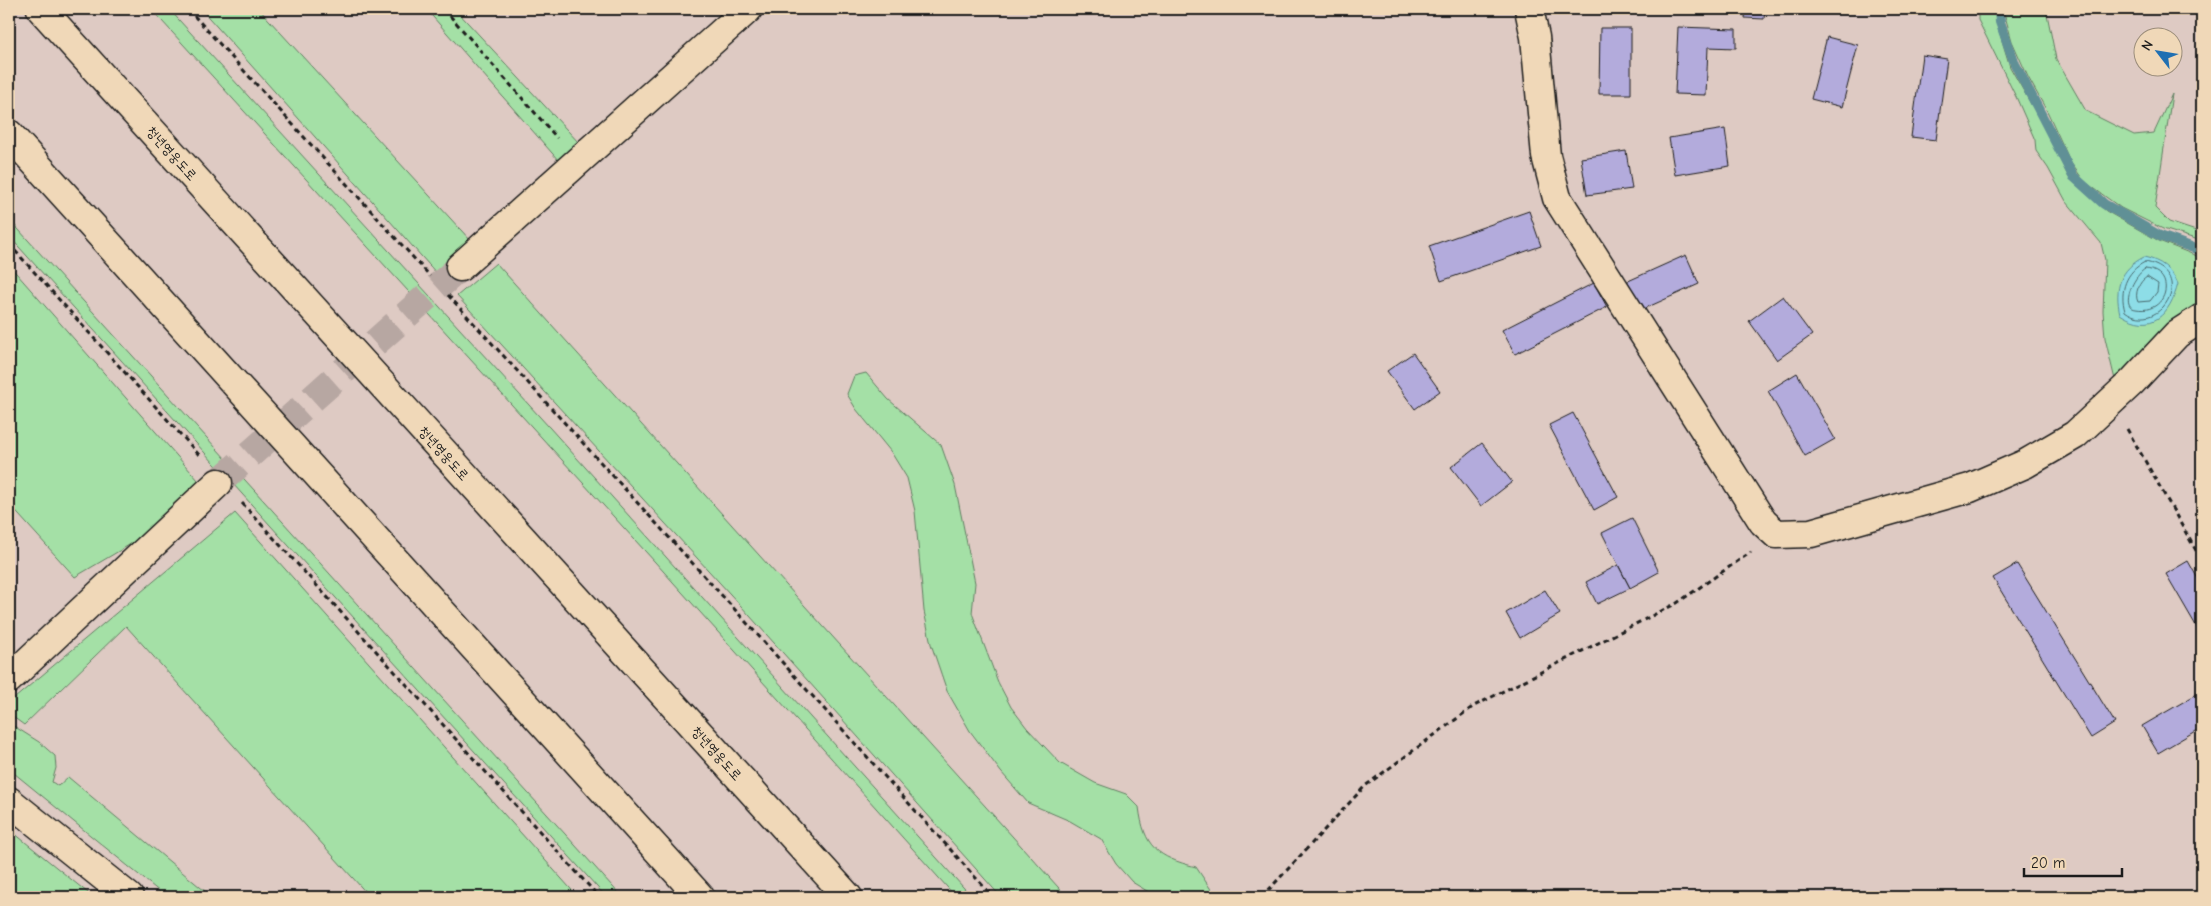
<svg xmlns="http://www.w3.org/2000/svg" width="2211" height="906" font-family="'Comic Neue','Poor Story',sans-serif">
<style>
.green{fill:#a4e0a6;stroke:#607e61}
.water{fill:#8ddde7;stroke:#609096}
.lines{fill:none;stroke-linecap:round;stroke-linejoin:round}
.shore{stroke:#49696d;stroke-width:1}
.stream{stroke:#609096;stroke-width:10}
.building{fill:#b3abdc;stroke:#1c1c1c}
.minor-tunnel{stroke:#b7a7a2;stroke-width:28;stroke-dasharray:28 14;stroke-linecap:butt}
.minor-casing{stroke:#1c1c1c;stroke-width:31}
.highway-casing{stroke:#1c1c1c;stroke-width:31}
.path{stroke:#1c1c1c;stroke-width:3;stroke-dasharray:5 4;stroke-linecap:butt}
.minor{stroke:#f0d8b8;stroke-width:28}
.highway{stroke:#f0d8b8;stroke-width:28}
.labels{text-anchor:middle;stroke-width:5;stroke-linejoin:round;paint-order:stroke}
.street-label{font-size:14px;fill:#1c1c1c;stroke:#f0d8b8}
</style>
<rect width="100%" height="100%" fill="#decac3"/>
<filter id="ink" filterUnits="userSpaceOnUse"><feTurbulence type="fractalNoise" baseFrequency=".02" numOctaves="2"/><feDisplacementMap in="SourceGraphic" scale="10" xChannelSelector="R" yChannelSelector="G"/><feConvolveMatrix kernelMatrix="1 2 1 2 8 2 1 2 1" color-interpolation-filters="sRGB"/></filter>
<g filter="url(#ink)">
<!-- green -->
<g class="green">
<polygon points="151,9 169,9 549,427 972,897 956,897 655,562"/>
<polygon points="201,9 259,9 471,241 438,275"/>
<polygon points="426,9 455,9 580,144 559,161"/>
<polygon points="1978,9 1995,9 1999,31 2010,67 2044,127 2069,178 2106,211 2159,241 2202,258 2202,308 2116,384 2105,338 2103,311 2105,260 2101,243 2066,201 2048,168 2036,151 2035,140 2017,99 1978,20"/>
<polygon points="2003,9 2046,9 2056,59 2086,111 2134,135 2154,133 2172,94 2155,208 2169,222 2202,233 2202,241 2163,229 2121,208 2084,181 2071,163 2048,113 2028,77 2012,41"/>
<polygon points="9,219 622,897 606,897 9,236"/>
<polygon points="496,263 1067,897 1001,897 741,606 457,296"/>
<polygon points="9,265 206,489 168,522 75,577 9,504"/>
<path d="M866 373 888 399 941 445 955 485 975 583 972 613 998 682 1011 707 1027 728 1060 763 1095 783 1126 794 1139 807C1144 847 1157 857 1196 867L1216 897H1157L1132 882 1116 864 1101 839 1070 821 1028 803 1001 772 970 731 947 691 931 644 924 611 915 511 907 478 891 452 856 409 847 394 854 376Z"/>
<polygon points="235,513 578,897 370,897 126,626 24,725 9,714 9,703"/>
<polygon points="9,723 39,742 55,756 56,768 52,782 58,786 68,777 212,897 166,897 9,769"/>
<polygon points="9,829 93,897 9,897"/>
</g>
<!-- water -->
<path class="water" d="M2144 257C2161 261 2171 268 2178 284 2170 314 2152 335 2120 314 2114 288 2120 269 2144 257Z"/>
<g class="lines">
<!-- shore -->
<g class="shore">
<path d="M2145 262C2199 272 2159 337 2125 311 2119 291 2126 271 2145 262Z"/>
<path d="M2145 269C2178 271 2168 315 2136 309 2119 307 2134 275 2145 269Z"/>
<path d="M2147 277 2158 284 2157 292 2150 301 2138 302C2134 294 2139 281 2147 277Z"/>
</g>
<!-- stream -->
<polyline class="stream" points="1999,9 2000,22 2015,64 2073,176 2104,204 2160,236 2202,251"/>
</g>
<!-- building -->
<g class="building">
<polygon points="1746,9 1765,9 1764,19 1745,18"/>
<polygon points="1678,27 1736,29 1736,48 1708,47 1706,95 1675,94"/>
<polygon points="1600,28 1631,28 1631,94 1599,94"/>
<polygon points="1827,37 1858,45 1842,107 1811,99"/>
<polygon points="1922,55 1947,59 1936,140 1911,137"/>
<polygon points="1725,129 1730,166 1675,175 1669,138"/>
<polygon points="1626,151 1632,189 1587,195 1581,158"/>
<polygon points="1529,211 1541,246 1441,281 1429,246"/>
<polygon points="1686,255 1699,284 1639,311 1626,282"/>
<polygon points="1594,283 1607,307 1515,354 1502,330"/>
<polygon points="1783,296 1812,335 1777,360 1749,321"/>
<polygon points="1413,353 1440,391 1415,409 1387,371"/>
<polygon points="1797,373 1835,439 1805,456 1768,391"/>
<polygon points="1573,413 1618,497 1594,510 1549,425"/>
<polygon points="1482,443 1512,482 1481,506 1451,467"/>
<polygon points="1632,518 1659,572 1630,588 1602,533"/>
<polygon points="2188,561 2202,586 2202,636 2166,574"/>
<polygon points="2017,564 2115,723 2091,738 1993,578"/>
<polygon points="1618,565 1630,588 1597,604 1586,582"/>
<polygon points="1545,590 1560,614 1520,638 1506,613"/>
<polygon points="2202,691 2202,727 2158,753 2142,726"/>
</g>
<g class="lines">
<!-- minor-tunnel -->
<polyline class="minor-tunnel" points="218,483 460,267"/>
<defs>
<g id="minor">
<polyline points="1529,9 1535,37 1546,156 1557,198 1763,522 1776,534 1811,533 1970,488 2025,464 2075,435 2132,382 2177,334 2202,318"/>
<polyline points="460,267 748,9"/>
<polyline points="9,679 218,483"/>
<polyline points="9,801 129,897"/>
</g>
<g id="highway">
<polyline points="41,9 848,897"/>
<polyline points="9,134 700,897"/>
</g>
</defs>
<!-- minor casing -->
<use href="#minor" class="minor-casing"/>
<!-- highway casing -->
<use href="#highway" class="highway-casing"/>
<!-- path -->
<g class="path">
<polyline points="188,9 430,276"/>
<polyline points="444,9 557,138"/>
<polyline points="9,244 201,457"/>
<polyline points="448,295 737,612 993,897"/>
<polyline points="2127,429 2202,561"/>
<polyline points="242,503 599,897"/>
<polyline points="1262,897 1365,786 1474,706 1677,603 1751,552"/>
</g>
<!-- minor -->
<use href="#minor" class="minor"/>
<!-- highway -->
<use href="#highway" class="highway"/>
</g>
</g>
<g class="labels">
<!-- street labels -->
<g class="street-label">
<text transform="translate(172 153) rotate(48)" y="5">청년영웅도로</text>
<text transform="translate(444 453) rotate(48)" y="5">청년영웅도로</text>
<text transform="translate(717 753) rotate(48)" y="5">청년영웅도로</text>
</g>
</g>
<!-- margin -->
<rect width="2211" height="906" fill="none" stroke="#f0d8b8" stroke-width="30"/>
<rect x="15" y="15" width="2181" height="876" fill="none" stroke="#1c1c1c" stroke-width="2" filter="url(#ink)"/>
<!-- north arrow -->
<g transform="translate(2158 52) rotate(301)"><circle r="24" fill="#f0d8b8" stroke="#9b8d7a"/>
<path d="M0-4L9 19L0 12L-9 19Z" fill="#1f6fb2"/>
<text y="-8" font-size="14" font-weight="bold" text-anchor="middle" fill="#1c1c1c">N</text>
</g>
<!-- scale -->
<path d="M2024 868v8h98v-8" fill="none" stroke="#1c1c1c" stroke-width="2.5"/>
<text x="2031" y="868" font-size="15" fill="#1c1c1c" stroke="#f0d8b8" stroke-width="4" paint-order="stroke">20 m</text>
</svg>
